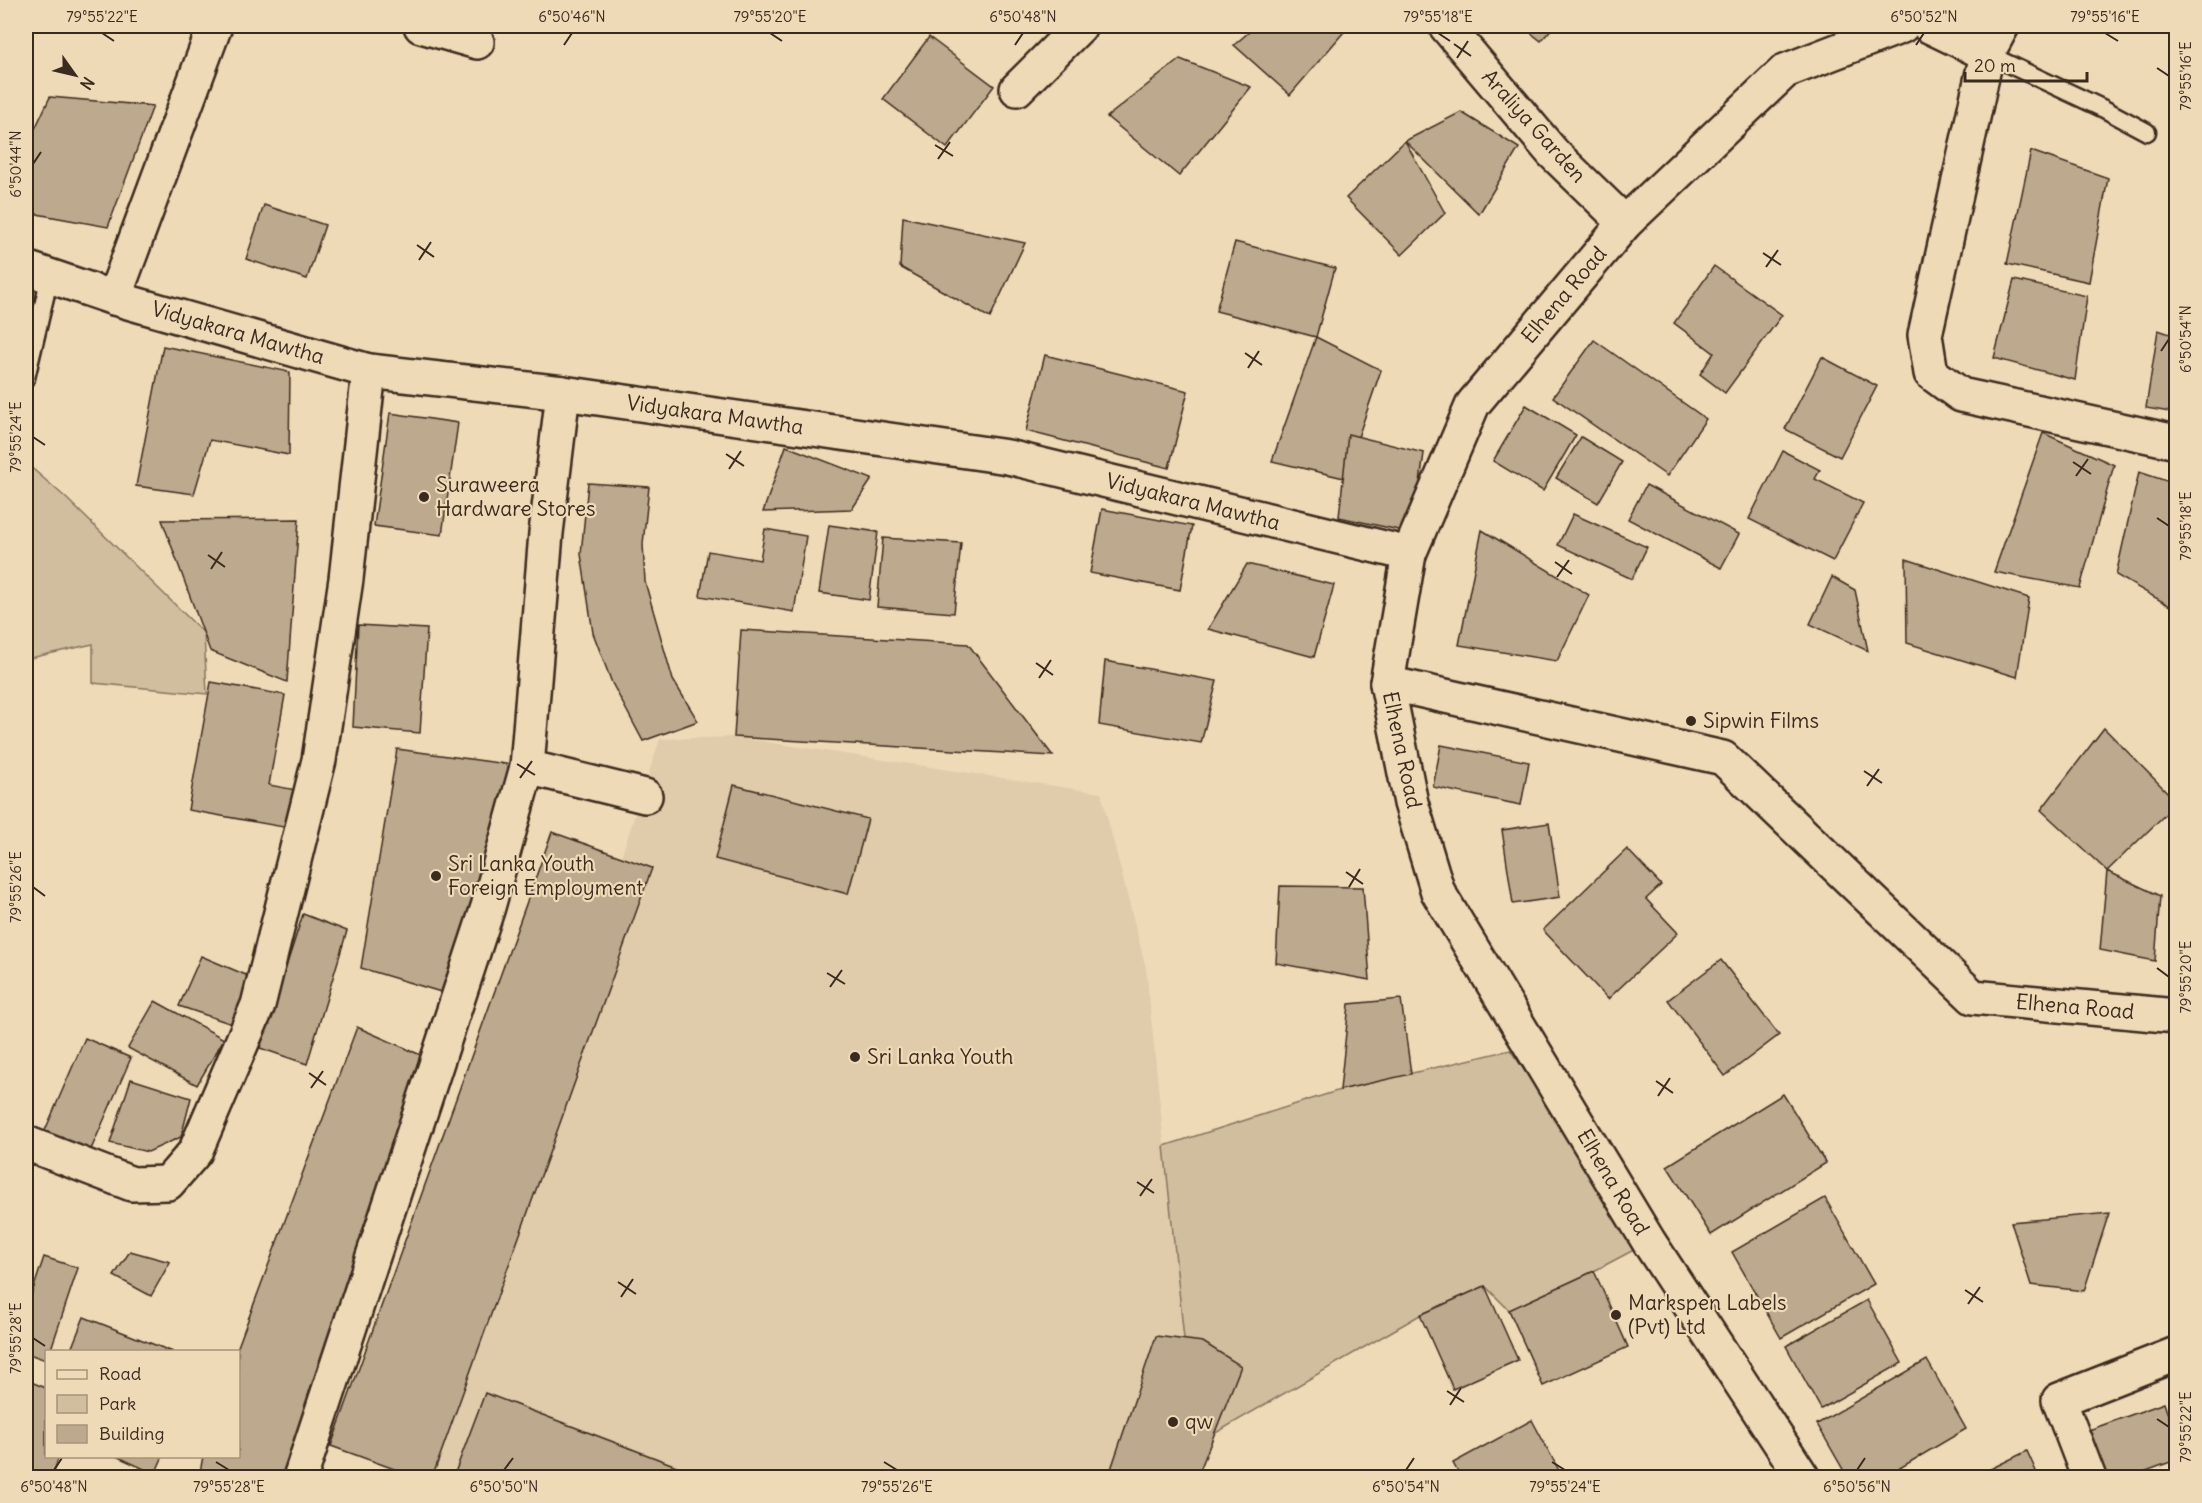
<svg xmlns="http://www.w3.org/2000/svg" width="2202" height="1503" font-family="Delius,sans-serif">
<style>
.built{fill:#e0cbab}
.green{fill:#d1be9f;stroke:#86745e;stroke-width:1.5}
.building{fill:#bda98d;stroke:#3b2a1e;stroke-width:1.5}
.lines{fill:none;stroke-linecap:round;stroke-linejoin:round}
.lane-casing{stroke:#3b2a1e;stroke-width:21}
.street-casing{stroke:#3b2a1e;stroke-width:38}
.lane{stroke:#efdab8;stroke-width:16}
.street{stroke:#efdab8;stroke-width:33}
.ticks{fill:none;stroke:#3b2a1e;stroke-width:2}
.poi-dot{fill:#3b2a1e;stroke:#efdab8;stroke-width:2}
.labels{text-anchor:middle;stroke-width:4.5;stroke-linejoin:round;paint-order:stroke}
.street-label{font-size:21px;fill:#3b2a1e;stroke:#efdab8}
.poi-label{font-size:21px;fill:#3b2a1e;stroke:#efdab8;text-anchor:start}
.neatline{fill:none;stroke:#3b2a1e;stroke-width:2}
.ticks-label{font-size:15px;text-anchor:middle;fill:#3b2a1e}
</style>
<rect width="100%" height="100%" fill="#efdab8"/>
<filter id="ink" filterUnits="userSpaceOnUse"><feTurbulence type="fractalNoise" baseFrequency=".0167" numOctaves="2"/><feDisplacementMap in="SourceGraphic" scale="12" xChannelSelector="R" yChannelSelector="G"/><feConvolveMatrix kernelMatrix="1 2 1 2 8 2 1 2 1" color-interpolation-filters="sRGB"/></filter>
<g filter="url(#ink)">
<!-- built -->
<polygon class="built" points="734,737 1101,793 1146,968 1195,1445 1204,1477 416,1478 660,739"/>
<!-- green -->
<g class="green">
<polygon points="26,463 65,497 204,633 207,694 93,683 93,644 26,659"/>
<polygon points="1510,1050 1649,1242 1594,1271 1509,1310 1485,1286 1420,1315 1195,1445 1164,1146 1340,1090"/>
</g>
<!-- building -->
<g class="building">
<polygon points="1256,26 1349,26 1290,95 1234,45"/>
<polygon points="1522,26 1554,26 1541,41"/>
<polygon points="929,37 994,86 947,148 883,99"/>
<polygon points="1180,59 1251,87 1179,176 1107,117"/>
<polygon points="50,97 153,106 108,227 26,212 26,148"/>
<polygon points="1461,112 1519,148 1479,214 1405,141"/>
<polygon points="1405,141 1445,213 1402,255 1346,198"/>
<polygon points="2031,151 2108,178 2089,282 2007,264"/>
<polygon points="264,205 325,225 307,279 246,259"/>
<polygon points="903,217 1025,243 990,318 900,267"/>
<polygon points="1235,242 1335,268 1316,337 1216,311"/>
<polygon points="1714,266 1782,315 1725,393 1700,374 1714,353 1674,323"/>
<polygon points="2014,280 2087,296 2075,380 1994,358"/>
<polygon points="2158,330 2176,336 2176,413 2146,408"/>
<polygon points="1316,337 1381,370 1344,478 1272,461"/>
<polygon points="1594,340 1706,419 1667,476 1553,397"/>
<polygon points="163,346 290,372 289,455 210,440 194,494 136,486"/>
<polygon points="1045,355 1188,391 1169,468 1026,431"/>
<polygon points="1822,357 1877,386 1840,457 1785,429"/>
<polygon points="1526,405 1576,435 1543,491 1493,461"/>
<polygon points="390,413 458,423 442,535 374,526"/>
<polygon points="2043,433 2114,465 2080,588 1994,572"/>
<polygon points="1348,434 1424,453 1413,533 1339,517"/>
<polygon points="1581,437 1622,462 1598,503 1556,478"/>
<polygon points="786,446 872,479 852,509 763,512"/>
<polygon points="1783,451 1820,470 1815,479 1863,503 1833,561 1749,519"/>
<polygon points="2139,472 2176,484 2175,609 2116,575"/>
<polygon points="588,483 649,487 643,544 645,582 673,680 698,721 643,741 612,683 593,633 581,554"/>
<polygon points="1646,485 1739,534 1721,568 1628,519"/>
<polygon points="1102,509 1192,526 1180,590 1090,573"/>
<polygon points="1573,514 1647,547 1632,579 1558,545"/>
<polygon points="299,519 287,682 210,651 162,520"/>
<polygon points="829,525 878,532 869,600 819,593"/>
<polygon points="765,529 806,536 794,612 700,596 708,551 760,560"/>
<polygon points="1482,530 1589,595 1557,661 1459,645"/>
<polygon points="883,538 961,543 954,613 877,607"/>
<polygon points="1906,559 2029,598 2017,677 1907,643"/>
<polygon points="1247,564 1334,585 1314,657 1208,629"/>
<polygon points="1832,577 1855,590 1868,651 1810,624"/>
<polygon points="358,625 427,629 420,733 353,727"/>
<polygon points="741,630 968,644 1053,756 734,737"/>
<polygon points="1105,661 1217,681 1201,743 1099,725"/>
<polygon points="211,682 285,695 269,785 296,790 289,828 188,810"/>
<polygon points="2104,728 2176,801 2176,804 2107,871 2041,810"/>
<polygon points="1441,745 1529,762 1521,805 1433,787"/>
<polygon points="397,749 527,767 451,995 361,968"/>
<polygon points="734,785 868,819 848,894 715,859"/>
<polygon points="1549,823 1560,897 1513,904 1502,830"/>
<polygon points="552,832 652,868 432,1478 419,1478 331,1446"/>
<polygon points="1627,849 1661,885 1646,899 1678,933 1608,999 1543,930"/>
<polygon points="2107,871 2160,896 2155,961 2100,950"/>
<polygon points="1280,886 1363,887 1370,980 1276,963"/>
<polygon points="2174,892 2176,893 2176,982"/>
<polygon points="303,914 347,931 307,1064 260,1048"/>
<polygon points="201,956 253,978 232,1024 179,1006"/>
<polygon points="1721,960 1779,1035 1725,1076 1668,1000"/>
<polygon points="1401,999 1411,1074 1340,1090 1349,1004"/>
<polygon points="155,1001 224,1039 197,1085 128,1048"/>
<polygon points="357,1027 432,1060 289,1478 199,1478 203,1456 238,1456 238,1352 236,1352"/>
<polygon points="85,1038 131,1058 89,1154 43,1135"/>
<polygon points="131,1079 191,1098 181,1137 148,1152 110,1143"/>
<polygon points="1783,1094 1826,1163 1711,1235 1667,1166"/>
<polygon points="1825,1198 1874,1284 1781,1338 1732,1252"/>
<polygon points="2109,1213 2084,1291 2031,1285 2011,1222"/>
<polygon points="130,1251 170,1262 151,1296 114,1276"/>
<polygon points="44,1257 78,1268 50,1352 46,1352 46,1360 26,1353 26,1294 31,1296"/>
<polygon points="1594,1271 1628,1347 1543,1386 1509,1310"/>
<polygon points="1485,1286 1518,1360 1453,1389 1420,1315"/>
<polygon points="1867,1300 1902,1363 1821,1409 1786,1346"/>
<polygon points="84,1317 173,1352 70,1352"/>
<polygon points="1156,1336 1203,1342 1241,1366 1197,1478 1108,1478"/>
<polygon points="1927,1360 1966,1429 1883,1478 1848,1478 1817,1424"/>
<polygon points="26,1380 46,1388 46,1456 59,1456 52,1478 26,1478"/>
<polygon points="485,1393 708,1478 453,1478"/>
<polygon points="2164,1403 2176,1438 2176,1460 2127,1478 2106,1478 2089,1430"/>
<polygon points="1532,1420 1563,1478 1461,1478 1453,1463"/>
<polygon points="2027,1451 2039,1478 1972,1478"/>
<polygon points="116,1456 163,1456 155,1474"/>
</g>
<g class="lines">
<defs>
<g id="lane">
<polyline points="1987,54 2104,109 2147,132"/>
<polyline points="26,378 50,276"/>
</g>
<g id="street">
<polyline points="421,26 477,42"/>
<polyline points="1446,26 1553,153 1625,223"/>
<polyline points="1929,26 1987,54 2002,26"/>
<polyline points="1987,54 1925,335 1931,373 1961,395 2176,442"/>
<polyline points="1017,89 1080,26"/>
<polyline points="26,268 114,298 369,371 563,393 1008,457 1409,554"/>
<polyline points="114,298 215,26"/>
<polyline points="563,393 546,533 527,767 645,796"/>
<polyline points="1387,683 1723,758 1973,997 2176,1016"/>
<polyline points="26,1143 132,1184 168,1183 195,1152 258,1005 319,760 346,579 369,371"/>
<polyline points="300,1478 488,907 527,767"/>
<polyline points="1803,1478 1649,1242 1438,892 1411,803 1387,683 1409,554 1473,404 1625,223 1785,71 1902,26"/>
<polyline points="2089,1478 2059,1400 2176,1354"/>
</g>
</defs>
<!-- lane casing -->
<use href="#lane" class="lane-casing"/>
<!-- street casing -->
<use href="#street" class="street-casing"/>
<!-- lane -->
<use href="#lane" class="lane"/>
<!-- street -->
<use href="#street" class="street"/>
</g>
</g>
<!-- ticks -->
<path class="ticks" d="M102 33 114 41M770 33 782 41M1438 33 1450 41M2105 33 2118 41M1454 44 1471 56M564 45 572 33M1015 45 1023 33M1916 45 1924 33M1457 58 1468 41M2157 68 2169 76M935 145 953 156M938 159 950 142M33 164 41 152M417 245 434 257M1763 253 1781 265M419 260 431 242M1766 267 1778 250M2161 351 2169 339M1245 353 1262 365M1248 368 1259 351M33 437 45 445M726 454 744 466M2073 462 2091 474M729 469 741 451M2076 476 2088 459M2157 518 2169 526M208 555 225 567M1555 562 1572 574M211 569 222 552M1557 577 1569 560M1036 663 1053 675M1039 678 1051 660M517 764 535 775M1864 771 1882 783M520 778 532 761M1867 786 1879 769M1346 872 1363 884M33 887 45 896M1349 887 1360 869M2157 968 2169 977M827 973 845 984M830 987 842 970M309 1073 326 1085M1656 1081 1673 1093M311 1088 323 1071M1658 1096 1670 1078M1137 1182 1154 1193M1140 1196 1152 1179M618 1282 636 1294M1965 1290 1983 1302M621 1297 633 1279M1968 1304 1980 1287M33 1338 45 1346M1447 1391 1464 1402M1450 1405 1461 1388M2157 1419 2169 1427M216 1462 229 1470M884 1462 897 1470M1552 1462 1565 1470M54 1470 62 1458M504 1470 513 1458M1406 1470 1414 1458M1857 1470 1865 1458"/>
<!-- markers -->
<g class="poi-dot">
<circle cx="424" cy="497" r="6"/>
<circle cx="1691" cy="721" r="6"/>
<circle cx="436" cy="876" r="6"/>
<circle cx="855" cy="1057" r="6"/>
<circle cx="1616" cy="1315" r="6"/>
<circle cx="1173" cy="1422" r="6"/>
</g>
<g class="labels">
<!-- street labels -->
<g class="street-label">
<text transform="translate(1534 126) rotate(48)" y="7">Araliya Garden</text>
<text transform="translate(1564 295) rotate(-50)" y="7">Elhena Road</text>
<text transform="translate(238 333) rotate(16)" y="7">Vidyakara Mawtha</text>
<text transform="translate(715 415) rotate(8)" y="7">Vidyakara Mawtha</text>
<text transform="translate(1193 502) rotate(14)" y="7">Vidyakara Mawtha</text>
<text transform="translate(1402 750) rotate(78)" y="7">Elhena Road</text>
<text transform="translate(2075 1007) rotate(5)" y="7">Elhena Road</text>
<text transform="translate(1613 1182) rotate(59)" y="7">Elhena Road</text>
</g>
<!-- poi labels -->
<g class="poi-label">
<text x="436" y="492">Suraweera<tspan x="436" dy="24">Hardware Stores</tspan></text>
<text x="1703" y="728">Sipwin Films</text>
<text x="448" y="871">Sri Lanka Youth<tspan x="448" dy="24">Foreign Employment</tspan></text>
<text x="867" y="1064">Sri Lanka Youth</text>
<text x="1628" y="1310">Markspen Labels<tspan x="1628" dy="24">(Pvt) Ltd</tspan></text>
<text x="1185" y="1429">qw</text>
</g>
</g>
<!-- margin -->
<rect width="2202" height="1503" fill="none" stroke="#efdab8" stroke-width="66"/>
<!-- legend -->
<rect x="45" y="1350" width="195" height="108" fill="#efdab8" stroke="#a7947a" stroke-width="1.5"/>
<rect x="57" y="1370" width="30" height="9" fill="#efdab8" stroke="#a7947a" stroke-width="1.5"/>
<text x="99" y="1380" font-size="18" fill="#3b2a1e">Road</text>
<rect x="57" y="1395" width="30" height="18" fill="#d1be9f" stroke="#a7947a" stroke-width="1.5"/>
<text x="99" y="1410" font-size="18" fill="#3b2a1e">Park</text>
<rect x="57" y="1425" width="30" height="18" fill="#bda98d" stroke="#a7947a" stroke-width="1.5"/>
<text x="99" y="1440" font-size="18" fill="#3b2a1e">Building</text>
<!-- north arrow -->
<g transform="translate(75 75) rotate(124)" stroke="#efdab8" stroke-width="4.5" paint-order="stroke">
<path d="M0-4.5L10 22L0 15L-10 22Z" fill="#3b2a1e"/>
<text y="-9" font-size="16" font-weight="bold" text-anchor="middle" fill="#3b2a1e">N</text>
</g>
<!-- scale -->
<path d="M1965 72v9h122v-9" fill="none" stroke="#3b2a1e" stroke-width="3"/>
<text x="1974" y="72" font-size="18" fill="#3b2a1e" stroke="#efdab8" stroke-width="4.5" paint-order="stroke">20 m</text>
<rect x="33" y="33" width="2136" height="1437" class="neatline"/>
<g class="ticks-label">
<text x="102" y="22">79°55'22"E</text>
<text x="572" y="22">6°50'46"N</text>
<text x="770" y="22">79°55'20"E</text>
<text x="1023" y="22">6°50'48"N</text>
<text x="1438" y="22">79°55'18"E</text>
<text x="1924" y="22">6°50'52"N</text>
<text x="2105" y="22">79°55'16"E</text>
<text transform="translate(2186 76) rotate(-90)" y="5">79°55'16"E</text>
<text transform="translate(16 164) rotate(-90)" y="5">6°50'44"N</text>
<text transform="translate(2186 339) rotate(-90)" y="5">6°50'54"N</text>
<text transform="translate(16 437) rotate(-90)" y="5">79°55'24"E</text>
<text transform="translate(2186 526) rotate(-90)" y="5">79°55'18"E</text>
<text transform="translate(16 887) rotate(-90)" y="5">79°55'26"E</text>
<text transform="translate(2186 977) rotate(-90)" y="5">79°55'20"E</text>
<text transform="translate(16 1338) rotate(-90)" y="5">79°55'28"E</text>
<text transform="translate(2186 1427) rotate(-90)" y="5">79°55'22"E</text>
<text x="54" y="1492">6°50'48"N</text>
<text x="229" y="1492">79°55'28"E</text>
<text x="504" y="1492">6°50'50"N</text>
<text x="897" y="1492">79°55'26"E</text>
<text x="1406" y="1492">6°50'54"N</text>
<text x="1565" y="1492">79°55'24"E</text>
<text x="1857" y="1492">6°50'56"N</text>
</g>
</svg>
